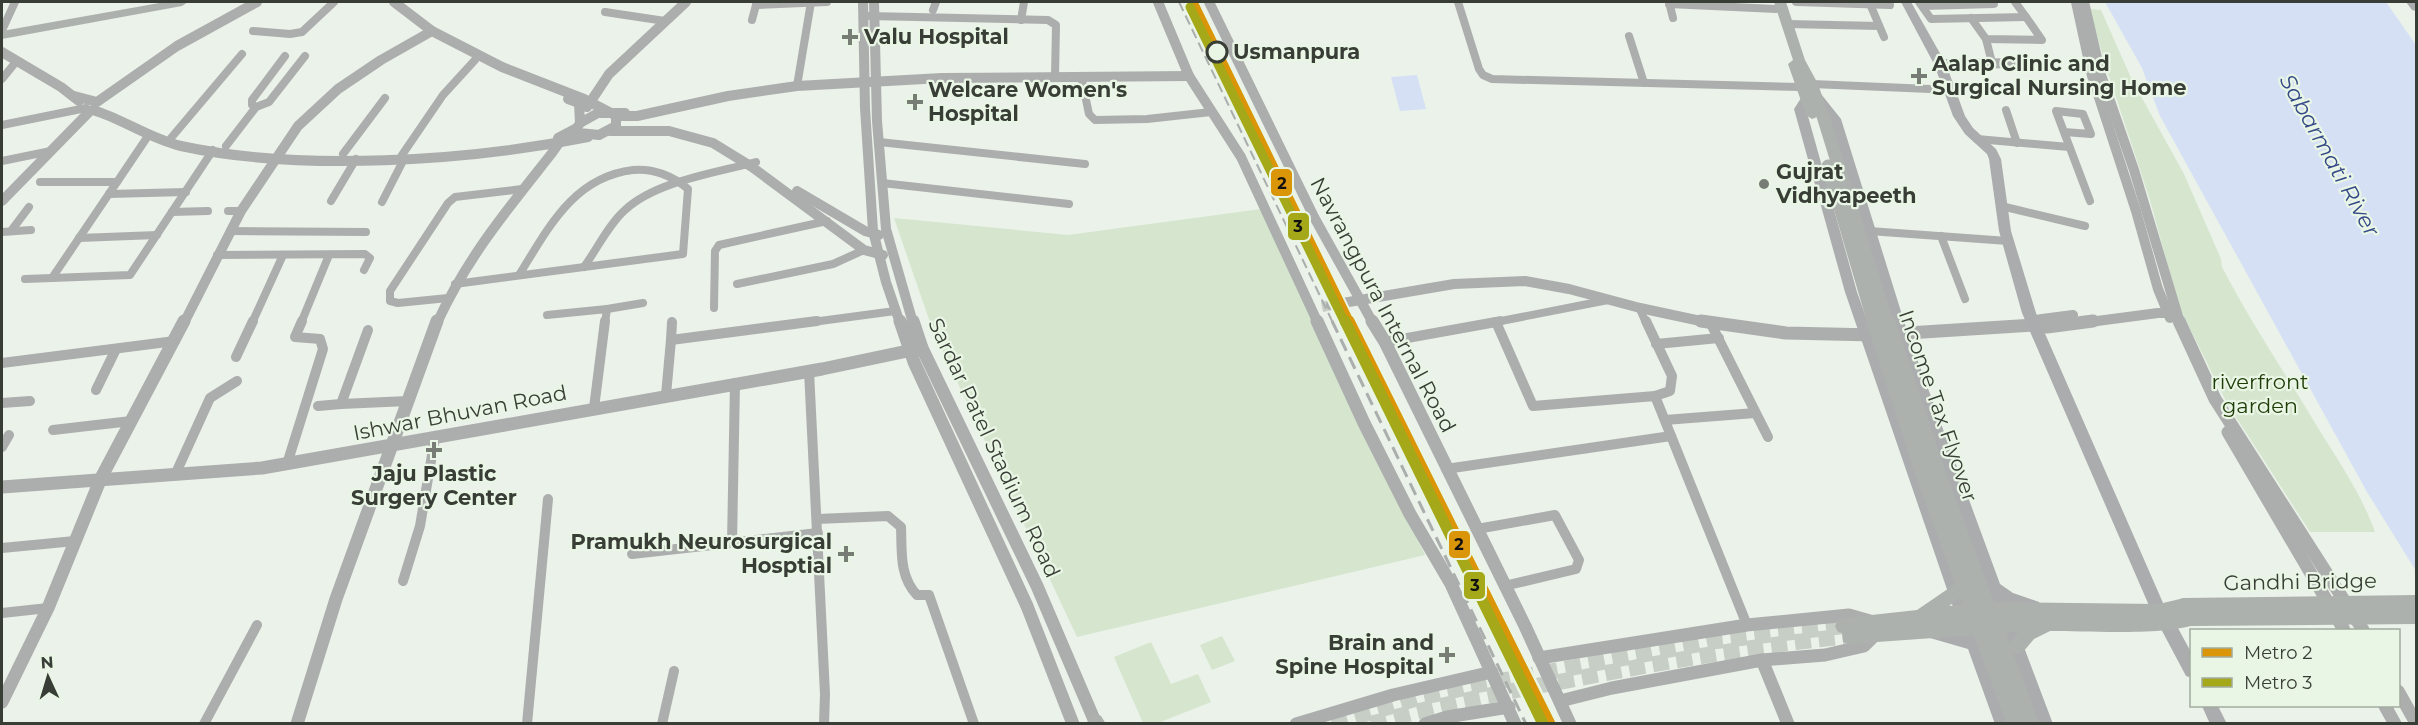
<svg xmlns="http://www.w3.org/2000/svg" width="2418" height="725" font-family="Montserrat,sans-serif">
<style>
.green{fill:#d5e5ce}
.water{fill:#d5e0f5}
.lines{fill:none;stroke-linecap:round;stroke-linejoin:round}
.tertiary-tunnel{stroke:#c7cec5;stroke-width:10;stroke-dasharray:10 5;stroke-linecap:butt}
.primary-tunnel{stroke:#c7cec5;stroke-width:16;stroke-dasharray:16 8;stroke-linecap:butt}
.minor-far1{stroke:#acaeae;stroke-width:8}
.minor{stroke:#acaeae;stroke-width:10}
.tertiary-far1{stroke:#acaeae;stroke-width:10}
.tertiary{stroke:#acaeae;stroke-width:13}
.secondary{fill:#aaacad;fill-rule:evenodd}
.primary{fill:#adb1ae;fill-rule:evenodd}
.rail-far1{stroke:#aaaeac;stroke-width:2;stroke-dasharray:10 5;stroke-linecap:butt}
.rail{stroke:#aaaeac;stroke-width:3;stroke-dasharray:13 7;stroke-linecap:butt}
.primary-bridge-far1{stroke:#adb1ae;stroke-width:13}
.primary-bridge{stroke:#adb1ae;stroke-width:16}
.metro-1-far1-casing{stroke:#eaf6e5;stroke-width:13}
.metro-1-casing{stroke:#eaf6e5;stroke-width:16}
.metro-2-far1-casing{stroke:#eaf6e5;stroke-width:13}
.metro-2-casing{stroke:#eaf6e5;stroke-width:16}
.metro-1-far1{stroke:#da9608;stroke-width:9}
.metro-1{stroke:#da9608;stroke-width:11}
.metro-2-far1{stroke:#a5a818;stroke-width:9}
.metro-2{stroke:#a5a818;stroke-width:11}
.poi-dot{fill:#777c75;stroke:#eaf6e5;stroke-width:2}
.stop-dot{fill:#eaf6e5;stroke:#383d36;stroke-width:3}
.labels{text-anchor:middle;stroke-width:4.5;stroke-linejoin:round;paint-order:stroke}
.poi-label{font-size:21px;font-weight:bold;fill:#383d36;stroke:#eaf6e5;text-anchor:start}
.stop-label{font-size:21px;font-weight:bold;fill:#383d36;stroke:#eaf6e5;text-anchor:start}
.street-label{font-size:21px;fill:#383d36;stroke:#eaf6e5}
.park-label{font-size:21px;fill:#1d3c06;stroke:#eaf6e5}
.water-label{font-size:22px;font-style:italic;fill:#344988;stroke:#eaf6e5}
.line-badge{stroke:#eaf6e5;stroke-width:2}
.pale-badge-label{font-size:16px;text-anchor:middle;font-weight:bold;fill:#111}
</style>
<rect width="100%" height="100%" fill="#ebf2e9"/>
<!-- green -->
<g class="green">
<path d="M2089 9 2101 10 2132 80 2184 174 2221 259 2222 267C2252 325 2289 379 2323 436 2343 468 2362 496 2375 532H2310L2227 403 2179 307 2150 200 2108 73Z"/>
<polygon points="1261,209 1425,555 1077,637 932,328 894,218 1068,235"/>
<polygon points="1222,636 1235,661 1212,670 1200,645"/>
<polygon points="1151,642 1171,684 1198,674 1211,702 1158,723 1143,723 1114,657"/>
</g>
<!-- water -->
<g class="water">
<polygon points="2105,2 2386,2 2416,45 2416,571 2367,492 2160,116 2142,68"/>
<polygon points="1417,75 1426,109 1400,111 1391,77"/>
</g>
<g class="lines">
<!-- tertiary-tunnel -->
<polyline class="tertiary-tunnel" points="1322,307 1331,305"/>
<!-- primary-tunnel -->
<g class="primary-tunnel">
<polyline points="1332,724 1418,698 1478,685 1716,641 1844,626"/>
<path d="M1371 724C1440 704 1510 691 1580 678 1669 661 1758 645 1849 636"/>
</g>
<!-- minor-far1 -->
<g class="minor-far1">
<polyline points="756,2 756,5 827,2"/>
<polyline points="1458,2 1479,69 1483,75 1492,79 1801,87"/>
<polyline points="1669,2 1673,18"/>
<polyline points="1796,2 1890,5"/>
<polyline points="1919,2 1931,19 2026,17 2015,2"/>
<polyline points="1669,4 1776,9"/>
<polyline points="1870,4 1884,37"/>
<polyline points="1923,6 1994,4 1992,2"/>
<polyline points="933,10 936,2"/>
<polyline points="605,12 665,21"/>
<polyline points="869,16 1048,20 1056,25 1055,77"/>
<polyline points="1971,18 1986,39 2042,40 2026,17"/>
<polyline points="752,20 756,5"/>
<polyline points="1021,20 1024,2"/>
<polyline points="1787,24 1879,26"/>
<polyline points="3,28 15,2"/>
<polyline points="253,31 290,34 302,32 334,2"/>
<polyline points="1629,36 1644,83"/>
<polyline points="1986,39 1992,63"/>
<polyline points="1081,76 1089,114 1095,120 1147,119 1211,112"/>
<polyline points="2,79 15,63"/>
<polyline points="1812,84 1930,89"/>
<polyline points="797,86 811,2"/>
<polyline points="256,107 252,105 252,100 285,56"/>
<polyline points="2006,110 2017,143"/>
<polyline points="2,125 86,108"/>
<polyline points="2064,132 2091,134 2083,114 2056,111 2090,201"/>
<polyline points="171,138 242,54"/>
<polyline points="1977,139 2069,147"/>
<polyline points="879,142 1085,164"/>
<polyline points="226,146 256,107 269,102 305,56"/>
<polyline points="343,154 385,98"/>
<polyline points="402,155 443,95 475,60"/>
<polyline points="2,161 51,151"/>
<polyline points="40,182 117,182 148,136"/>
<polyline points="117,182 52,278 130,275 213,150"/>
<polyline points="882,183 1069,204"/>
<polyline points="109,194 186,192"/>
<polyline points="331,201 356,159"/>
<polyline points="382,202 404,159"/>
<polyline points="2001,206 2085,226"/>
<polyline points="228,211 241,211"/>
<polyline points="172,212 208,211"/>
<polyline points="11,231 29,207"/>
<polyline points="230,231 366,232"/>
<polyline points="1869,231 2008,241"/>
<polyline points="2,232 31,230"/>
<polyline points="1941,236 1965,299"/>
<polyline points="79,238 157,235"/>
<polyline points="217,255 365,254 370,258 364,270"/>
<path d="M584 267C597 249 609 224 625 210 656 181 716 173 756 162"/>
<polyline points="25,279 52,278"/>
<path d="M455 284 683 254 688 189C673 176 653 168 633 170 573 177 548 229 519 275"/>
<polyline points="737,284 833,264 864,250"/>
<polyline points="448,298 398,303 390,301 390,291 448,203 455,197 522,189"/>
<polyline points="1639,307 1646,323"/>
<polyline points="714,308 715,251 719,245 827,221"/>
<polyline points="607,309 643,303"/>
<polyline points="547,315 607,309 605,323"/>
<polyline points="1496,322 1608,300"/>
<polyline points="252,323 283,255"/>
<polyline points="301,323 329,255"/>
<polyline points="805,323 895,311"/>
<polyline points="1492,323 1496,323"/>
</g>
<!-- minor -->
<g class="minor">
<polyline points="1646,321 1672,376 1670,391 1655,396"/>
<polyline points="1496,322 1500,321"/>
<polyline points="1711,324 1768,437"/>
<polyline points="368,330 341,404 408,401"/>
<polyline points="671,340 672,322"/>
<polyline points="1385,342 1496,322 1533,406 1655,396 1747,625"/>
<polyline points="1656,344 1719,338"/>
<polyline points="236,357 253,321"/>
<polyline points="2,363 175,341"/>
<polyline points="809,371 825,694 824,724"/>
<polyline points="96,390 116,349"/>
<polyline points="666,395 671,340 817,321"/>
<polyline points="2,403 30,401"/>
<polyline points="318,406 341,404"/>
<polyline points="594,408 605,321"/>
<polyline points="1665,420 1755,413"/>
<polyline points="53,430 131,421"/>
<polyline points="2,447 9,435"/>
<polyline points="287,464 323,349 320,339 295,337 302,321"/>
<polyline points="1446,469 1671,436"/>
<polyline points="175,475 210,398 237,381"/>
<path d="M817 519 888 516 901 527C902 551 899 576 917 595H929L974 724"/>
<polyline points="1477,529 1555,515 1579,560 1576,569 1504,586"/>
<polyline points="732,543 735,383"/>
<polyline points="2,548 75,541"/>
<polyline points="632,554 818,533"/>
<polyline points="403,581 420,526 435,437"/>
<polyline points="2,613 48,608"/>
<polyline points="204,724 257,625"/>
<polyline points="527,724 548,499"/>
<polyline points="662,724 674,671"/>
</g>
<!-- tertiary-far1 -->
<g class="tertiary-far1">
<polyline points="394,2 432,31 502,67 584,99 611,113 625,113"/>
<polyline points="863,2 865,108 873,231 886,282 900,323"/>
<polyline points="874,2 877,121 886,229 913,323"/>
<polyline points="1158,2 1189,76 1241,157 1318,323"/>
<polyline points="1209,2 1314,217 1373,323"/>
<polyline points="2076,2 2092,76 2136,211 2158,289 2170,318"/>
<polyline points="2084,2 2101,75 2134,170 2180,323"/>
<polyline points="2,52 61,87 79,101"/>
<polyline points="1940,64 2025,63"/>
<polyline points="74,96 97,102 177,46 257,2"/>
<polyline points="568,99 579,103 580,123"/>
<polyline points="587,107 609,74 686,2"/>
<path d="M93 110C123 119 150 139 181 146 300 172 469 161 588 137"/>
<polygon points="598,113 611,113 616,116 616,126 599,135 579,133 577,128 580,123"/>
<polyline points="616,116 637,116 728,96 797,86 942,78 1189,76"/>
<polyline points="610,131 669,131 713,143 752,167 864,250 883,255"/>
<polyline points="558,138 577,128"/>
<polyline points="797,191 865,231 879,235"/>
<polyline points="2,201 90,111"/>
<polyline points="1331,305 1454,284 1525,281 1569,289 1640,308 1710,323"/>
<polyline points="184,323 241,211 298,126 338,89 381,60 432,31"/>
<path d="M437 323C468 256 507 210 552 153L559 143V138"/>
<polyline points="2037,323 2042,319 2073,315"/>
<polyline points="2082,323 2158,313 2176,313"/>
</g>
<!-- tertiary -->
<g class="tertiary">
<polyline points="900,321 914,362 1027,606 1073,724"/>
<polyline points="913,321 922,348 1037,586 1096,724"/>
<polyline points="1317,321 1364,423 1410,514 1451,584 1515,724"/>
<polyline points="1372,321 1385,342 1525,626 1570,724"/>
<polyline points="1701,321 1786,333 1875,335"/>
<polyline points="2179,321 2215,399 2363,630"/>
<polyline points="2034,325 2039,321"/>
<polyline points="1892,334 2034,325 2047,327 2093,321"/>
<polyline points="2228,432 2344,630"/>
<polyline points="2,487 262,468 822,369 922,348"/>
<polyline points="1539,658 1747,625 1849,615 1870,621"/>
<polyline points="1762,660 1788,724"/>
<polyline points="2398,691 2416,723"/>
<polyline points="1560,701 1612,688 1762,660 1825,655 1864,646 1876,634"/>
<polyline points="2,702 48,608 101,478 184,321"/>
<polyline points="2385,706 2395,724"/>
<polyline points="297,724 336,599 437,321"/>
<polyline points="1296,724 1393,695 1492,672"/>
<polyline points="1425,724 1447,717 1509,707"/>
</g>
<!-- secondary -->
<g class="secondary">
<polygon points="1901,2 1911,2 1946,64 1965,116 1973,128 1996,149 2001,159 2011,231 2036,313 2167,612 2165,615 2172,617 2192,654 2192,678 2186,676 2160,627 2158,622 2160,619 2154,617 2022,313 1999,231 1989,159 1987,154 1965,134 1953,116 1934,64"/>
<polygon points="2406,2 2416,2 2416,11 2412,10"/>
<polygon points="1817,93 1821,94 1841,119 1908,334 2000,584 2013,593 2039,602 2042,607 2039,612 2034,614 2008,605 2053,724 2037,724 1941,468 1894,334 1830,120 1812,99 1806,109 1857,292 2011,724 1995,724 1968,649 1930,638 1928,633 1930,628 1936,626 1962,633 1845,292 1794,109 1803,95 1812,96"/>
<polygon points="2202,706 2218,706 2227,724 2210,724"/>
</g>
<!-- primary -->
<g class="primary">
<polygon points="165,2 188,2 182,6 2,39 2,31"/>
<polygon points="1774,2 1786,2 1805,60 1818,84 1829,116 1828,119 1823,120 1817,117 1812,119 1806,115 1788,64 1793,60"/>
<path d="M1955 584 1961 587 1964 592 1961 597 1949 606 1982 602 2159 604 2184 598 2190 601 2193 606 2191 610 2197 612 2200 618 2197 624C2163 636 2089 631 2050 631L2034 639 2023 652 2017 654 2011 652 2008 646 2018 632 1849 644 1843 642 1842 633 1838 632 1835 626 1838 620 1844 618 1917 610Z"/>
<polygon points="1095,713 1101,716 1106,724 1087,724 1089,716"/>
</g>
<!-- rail-far1 -->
<polyline class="rail-far1" points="1179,2 1333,323"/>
<!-- rail -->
<polyline class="rail" points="1332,321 1526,724"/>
<!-- primary-bridge-far1 -->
<g class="primary-bridge-far1">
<polyline points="1823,116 1887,323"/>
<polyline points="1828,166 1874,323"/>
</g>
<!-- primary-bridge -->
<g class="primary-bridge">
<polyline points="1874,321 1926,481 2015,724"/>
<polyline points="1887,321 1940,480 2031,724"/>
<polyline points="2184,606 2416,603"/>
<polyline points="2191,618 2416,616"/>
</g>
<defs>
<polyline id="metro-1-far1" points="1193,2 1350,323"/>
<polyline id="metro-1" points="1349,321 1550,724"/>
<polyline id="metro-2-far1" points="1190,7 1345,323"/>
<polyline id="metro-2" points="1345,321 1543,724"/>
</defs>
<!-- metro-1-far1 casing -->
<use href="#metro-1-far1" class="metro-1-far1-casing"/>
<!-- metro-1 casing -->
<use href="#metro-1" class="metro-1-casing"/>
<!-- metro-2-far1 casing -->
<use href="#metro-2-far1" class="metro-2-far1-casing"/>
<!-- metro-2 casing -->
<use href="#metro-2" class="metro-2-casing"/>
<!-- metro-1-far1 -->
<use href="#metro-1-far1" class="metro-1-far1"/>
<!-- metro-1 -->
<use href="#metro-1" class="metro-1"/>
<!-- metro-2-far1 -->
<use href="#metro-2-far1" class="metro-2-far1"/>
<!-- metro-2 -->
<use href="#metro-2" class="metro-2"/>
</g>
<!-- markers -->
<g class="poi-dot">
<path d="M847 28h6v6h6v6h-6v6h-6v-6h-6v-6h6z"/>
<path d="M1916 67h6v6h6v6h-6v6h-6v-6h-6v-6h6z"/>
<path d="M912 93h6v6h6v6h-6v6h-6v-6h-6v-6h6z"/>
<circle cx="1764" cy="184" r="6"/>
<path d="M431 441h6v6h6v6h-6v6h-6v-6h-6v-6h6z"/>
<path d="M843 545h6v6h6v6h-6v6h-6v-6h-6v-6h6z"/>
<path d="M1444 646h6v6h6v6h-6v6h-6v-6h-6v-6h6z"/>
</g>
<circle class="stop-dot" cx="1217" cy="52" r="10"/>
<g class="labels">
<!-- poi labels -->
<g class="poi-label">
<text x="864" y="44">Valu Hospital</text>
<text x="1932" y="71">Aalap Clinic and<tspan x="1932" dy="24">Surgical Nursing Home</tspan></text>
<text x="928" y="97">Welcare Women's<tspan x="928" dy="24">Hospital</tspan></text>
<text x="1776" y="179">Gujrat<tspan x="1776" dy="24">Vidhyapeeth</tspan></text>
<text x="434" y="481" text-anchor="middle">Jaju Plastic<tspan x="434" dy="24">Surgery Center</tspan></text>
<text x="832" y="549" text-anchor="end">Pramukh Neurosurgical<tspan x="832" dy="24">Hosptial</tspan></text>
<text x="1434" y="650" text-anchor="end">Brain and<tspan x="1434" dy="24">Spine Hospital</tspan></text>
</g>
<!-- stop labels -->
<g class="stop-label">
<text x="1233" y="59">Usmanpura</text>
</g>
<!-- street labels -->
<g class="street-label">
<text transform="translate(1383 305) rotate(62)" y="7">Navrangpura Internal Road</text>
<text transform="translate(1938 406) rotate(71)" y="7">Income Tax Flyover</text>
<text transform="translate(460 413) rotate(-11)" y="7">Ishwar Bhuvan Road</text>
<text transform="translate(994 448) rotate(65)" y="7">Sardar Patel Stadium Road</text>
<text transform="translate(2300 582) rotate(-1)" y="7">Gandhi Bridge</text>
</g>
<!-- park labels -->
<g class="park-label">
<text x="2260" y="389">riverfront<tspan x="2260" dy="24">garden</tspan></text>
</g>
<!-- water labels -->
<g class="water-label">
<text transform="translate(2330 155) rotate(61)" y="8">Sabarmati River</text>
</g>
</g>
<g class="line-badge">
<rect x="1270" y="168" width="23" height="29" rx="6" fill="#da9608"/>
<rect x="1287" y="212" width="23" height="29" rx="6" fill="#a5a818"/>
<rect x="1448" y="530" width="23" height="29" rx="6" fill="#da9608"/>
<rect x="1463" y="571" width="23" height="29" rx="6" fill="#a5a818"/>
</g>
<g class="pale-badge-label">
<text x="1282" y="189">2</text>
<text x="1298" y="232">3</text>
<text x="1459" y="550">2</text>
<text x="1475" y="591">3</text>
</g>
<!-- border -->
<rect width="2418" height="725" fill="none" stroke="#383d36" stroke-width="6"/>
<!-- legend -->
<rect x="2190" y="629" width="210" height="78" fill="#eaf6e5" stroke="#a3ac9f" stroke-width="1.5"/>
<rect x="2202" y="648" width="30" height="9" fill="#da9608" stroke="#a3ac9f" stroke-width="1.5"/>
<text x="2244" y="659" font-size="18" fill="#383d36">Metro 2</text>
<rect x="2202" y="678" width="30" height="9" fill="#a5a818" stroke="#a3ac9f" stroke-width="1.5"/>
<text x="2244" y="689" font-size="18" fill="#383d36">Metro 3</text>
<!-- north arrow -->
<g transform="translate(48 677) rotate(356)" stroke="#eaf6e5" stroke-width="4.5" paint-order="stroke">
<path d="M0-4.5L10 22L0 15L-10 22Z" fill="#383d36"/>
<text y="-9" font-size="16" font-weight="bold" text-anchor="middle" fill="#383d36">N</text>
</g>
</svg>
